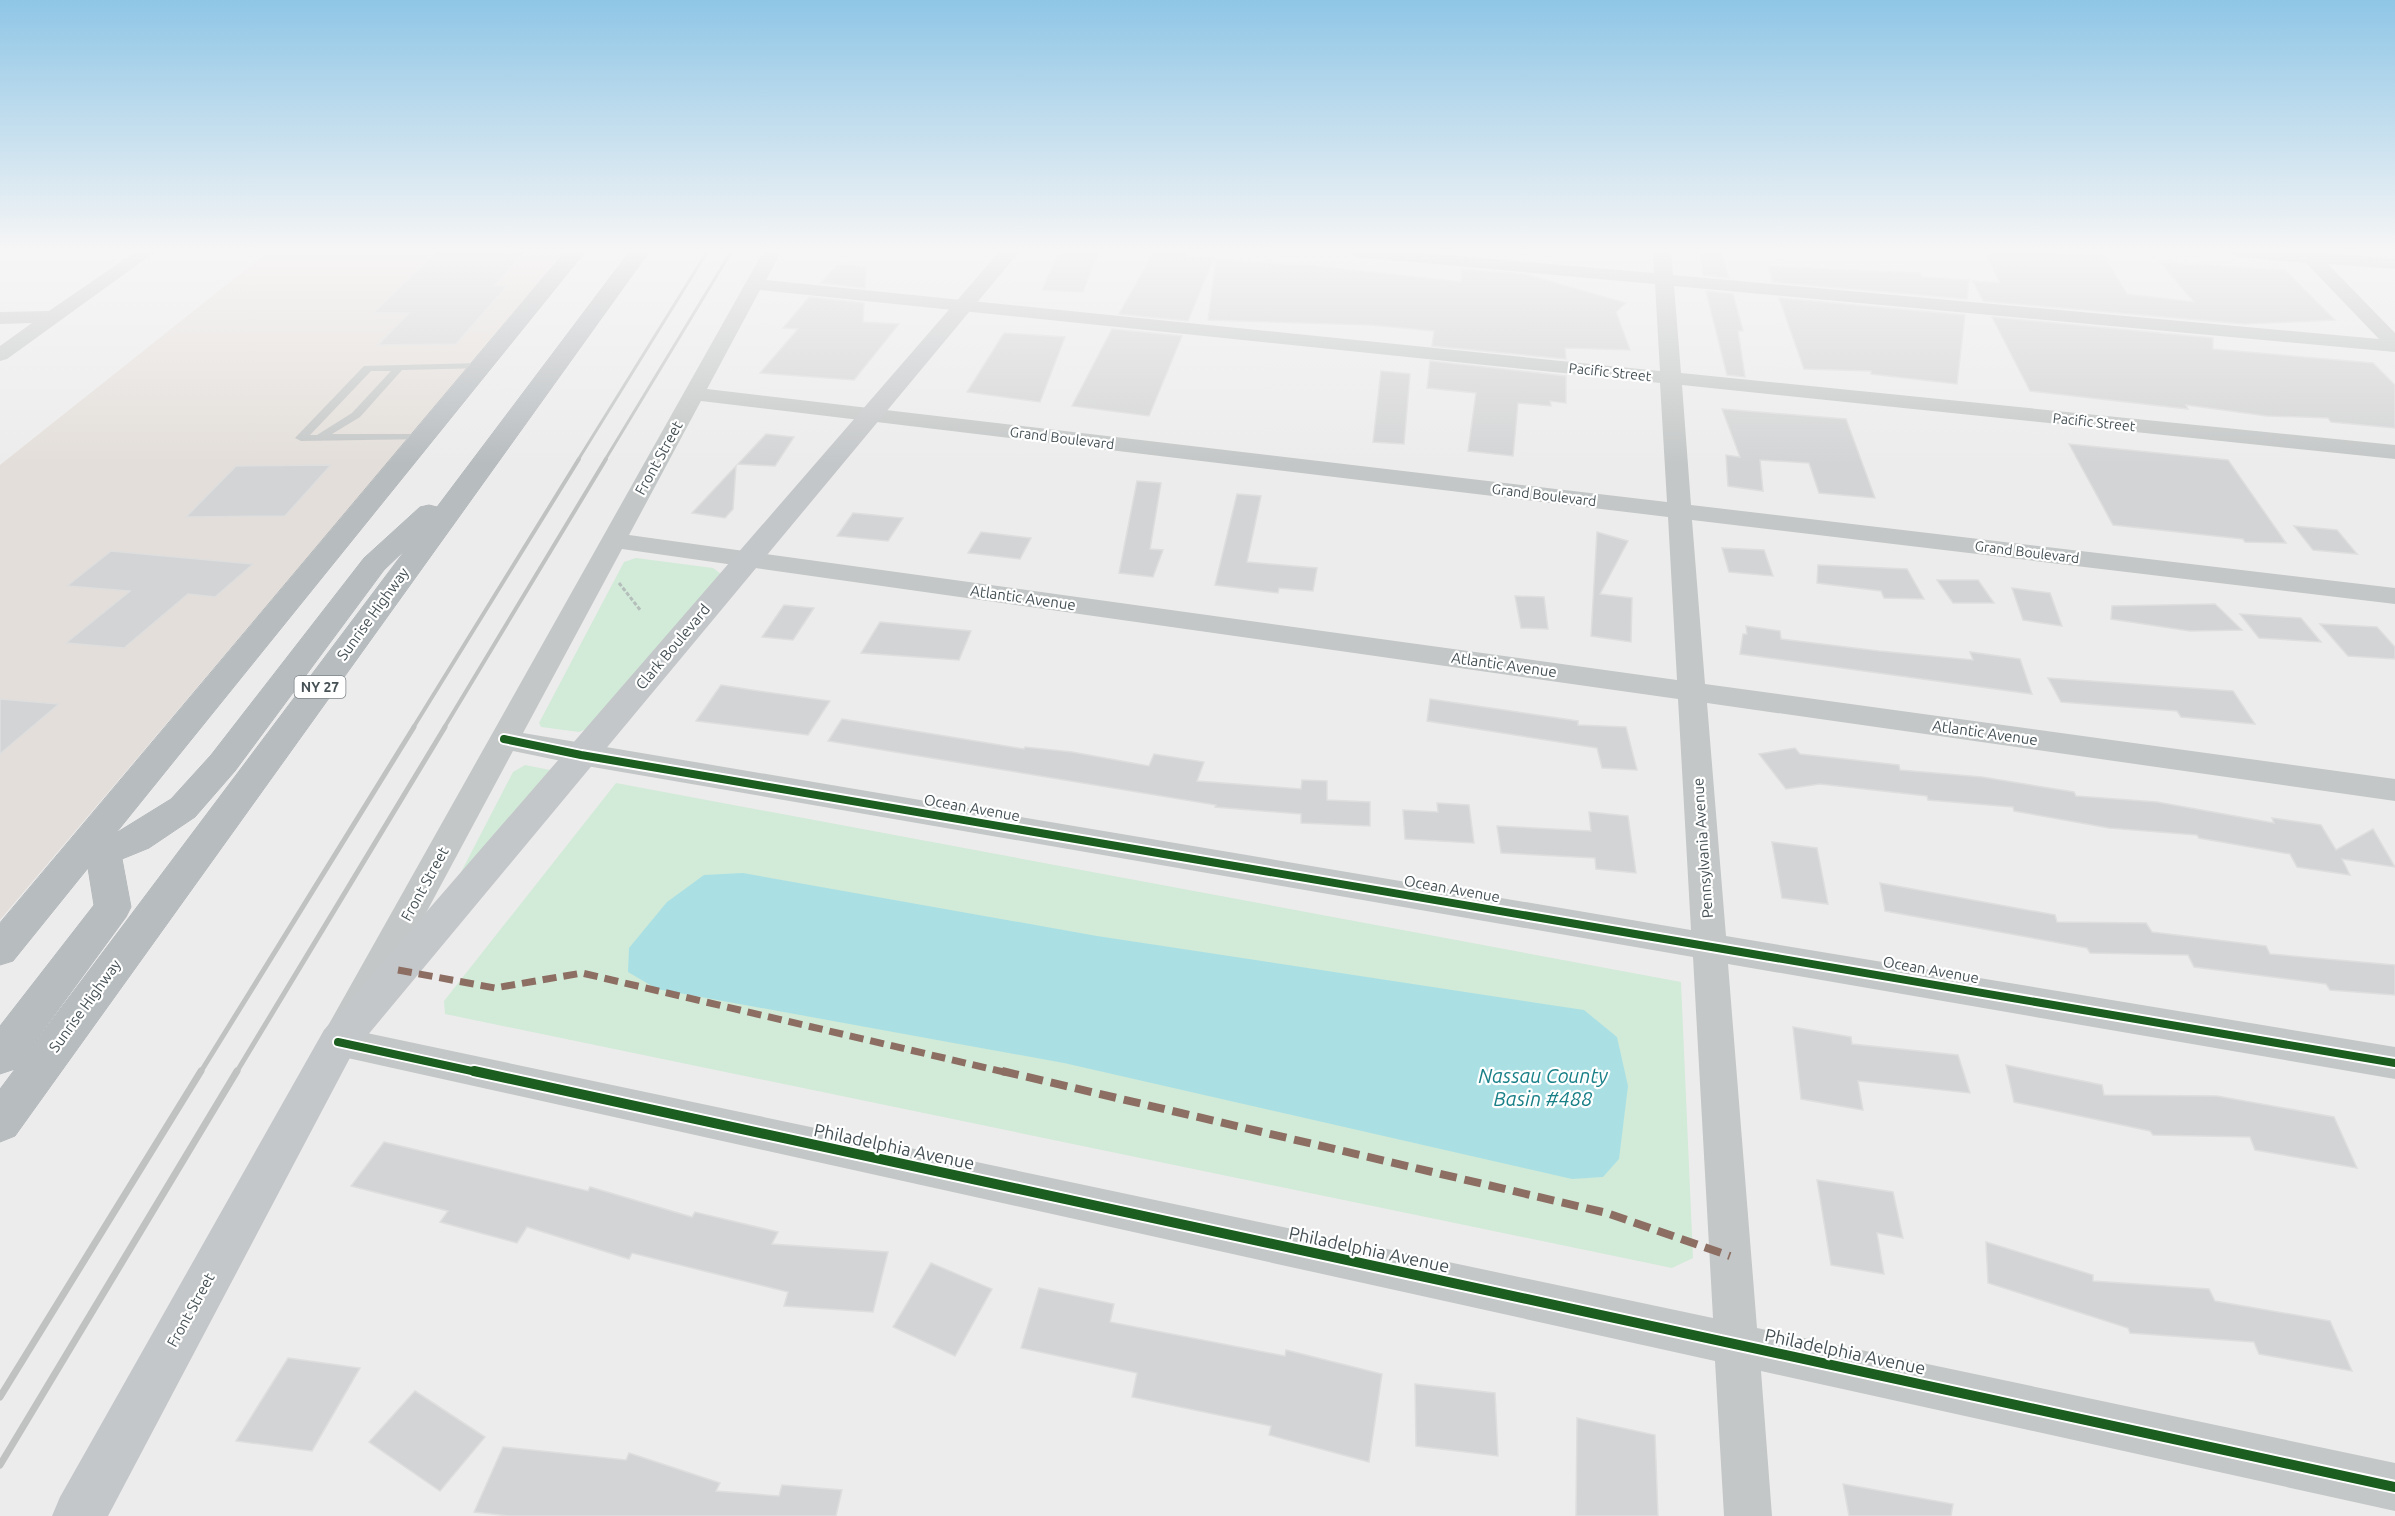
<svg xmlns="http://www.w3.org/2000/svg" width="2395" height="1516" font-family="Ubuntu,sans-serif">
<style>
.commercial{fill:#e3ded9}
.green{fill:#d2ead8}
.water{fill:#aae0e4}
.building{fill:#d3d4d5;stroke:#dededf;stroke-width:1.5}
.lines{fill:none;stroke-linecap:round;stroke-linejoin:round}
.highway-casing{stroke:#b2b7ba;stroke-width:1}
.path{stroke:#b4beba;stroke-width:3;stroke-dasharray:4 2;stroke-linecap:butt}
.lane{fill:#c4c7c7;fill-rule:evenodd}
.street{fill:#c4c7c7;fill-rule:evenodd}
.secondary{fill:#c4c7c9;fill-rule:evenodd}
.highway{fill:#b7bcbf;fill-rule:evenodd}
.rail-far3{stroke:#c0c2c2;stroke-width:3}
.rail-far2{stroke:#c0c2c2;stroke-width:4}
.rail-far1{stroke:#c0c2c2;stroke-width:5}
.rail{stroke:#c0c2c2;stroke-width:7}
.quiet-far1{stroke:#8d6e63;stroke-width:7;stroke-dasharray:14 7;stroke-linecap:butt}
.quiet{stroke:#8d6e63;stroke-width:8;stroke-dasharray:17 8;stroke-linecap:butt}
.cycleway-far1-casing{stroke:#fff;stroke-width:12}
.cycleway-casing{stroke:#fff;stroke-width:14}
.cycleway-far1{stroke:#1b5e20;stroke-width:8}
.cycleway{stroke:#1b5e20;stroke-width:10}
.labels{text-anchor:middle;stroke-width:4.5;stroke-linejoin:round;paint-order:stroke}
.far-street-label{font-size:14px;fill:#465156;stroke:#fff}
.shield{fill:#fff;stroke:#7e8589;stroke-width:1.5}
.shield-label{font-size:14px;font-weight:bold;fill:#465156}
.street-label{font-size:15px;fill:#465156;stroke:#fff}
.near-street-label{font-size:18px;fill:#465156;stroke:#fff}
.near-water-label{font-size:20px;font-style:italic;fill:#198088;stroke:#fff}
</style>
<rect width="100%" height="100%" fill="#edecec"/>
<!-- commercial -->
<polygon class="commercial" points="263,252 566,252 0,920 0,465 264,255"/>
<!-- green -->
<g class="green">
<polygon points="636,558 713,568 721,574 589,728 579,732 541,727 539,723 624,562"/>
<polygon points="525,765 550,770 458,878 513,772"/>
<polygon points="616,783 1681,982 1693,1258 1672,1268 445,1014 444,1001"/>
</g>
<!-- water -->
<polygon class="water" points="743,873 1097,936 1584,1010 1617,1037 1628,1086 1619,1159 1603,1177 1572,1179 1064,1063 657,989 628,972 629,948 667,902 704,875"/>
<!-- building -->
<g class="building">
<polygon points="437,252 524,252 494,286 507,286 456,344 378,345 409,313 373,313"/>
<polygon points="1059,252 1098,252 1083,292 1042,290"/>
<polygon points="1154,252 1186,252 1184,256 1214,257 1188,321 1119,314"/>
<polygon points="1700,252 1721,252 1729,278 1703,275"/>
<polygon points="1985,252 2053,252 2104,256 2127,294 2194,302 2160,262 2285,270 2335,320 2244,324 1983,301 1973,281 2000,283"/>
<polygon points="1216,260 1318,266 1461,282 1461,269 1525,274 1626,303 1616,312 1630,350 1565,348 1566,359 1432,346 1434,331 1370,325 1208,320"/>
<polygon points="838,264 866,267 865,288 821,283"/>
<polygon points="1768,266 1920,273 1922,277 1969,280 1967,299 1773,282"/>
<polygon points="1706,291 1733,294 1743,331 1738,331 1745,377 1727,375"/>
<polygon points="809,297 864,303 863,322 899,324 854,380 760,373 798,329 783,328"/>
<polygon points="1779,298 1965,315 1957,384 1871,374 1871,371 1804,369"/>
<polygon points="1992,317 2213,338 2213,349 2373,363 2395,385 2395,428 2331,422 2328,418 2267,416 2186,405 2188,409 2030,391"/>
<polygon points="1112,329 1182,336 1149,416 1072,406"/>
<polygon points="1004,333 1065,337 1040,402 967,392"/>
<polygon points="1430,361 1566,376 1566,403 1550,401 1551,406 1518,403 1513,456 1468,451 1476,393 1427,388"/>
<polygon points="1381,371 1410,374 1404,444 1373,442"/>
<polygon points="1722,409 1846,419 1875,498 1819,493 1809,463 1760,460 1763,491 1728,486 1726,455 1740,457"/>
<polygon points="766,434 794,437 775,466 738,464"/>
<polygon points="2069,444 2228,460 2286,543 2245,542 2243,539 2113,525"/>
<polygon points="331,465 285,516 186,517 236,466"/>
<polygon points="736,466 733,509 725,518 692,513"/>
<polygon points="1137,481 1161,483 1150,549 1163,550 1153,577 1119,573"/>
<polygon points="1237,494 1261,496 1247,562 1317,568 1313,591 1279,588 1278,593 1215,585"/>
<polygon points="853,513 874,515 903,518 888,541 837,536"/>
<polygon points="2294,526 2337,530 2357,554 2313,550"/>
<polygon points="981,532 1031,538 1020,559 968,553"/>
<polygon points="1597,532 1628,541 1600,594 1632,598 1631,642 1591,636"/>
<polygon points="1722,548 1764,550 1773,576 1729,572"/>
<polygon points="111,551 154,555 253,564 215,597 188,594 124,648 66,643 130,591 67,586"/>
<polygon points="1818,565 1907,569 1924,599 1884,598 1881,591 1817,583"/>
<polygon points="1937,580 1978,580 1994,603 1953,603"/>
<polygon points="2012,588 2050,593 2062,626 2023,620"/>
<polygon points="1515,596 1544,597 1548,629 1521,628"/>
<polygon points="2215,604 2242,630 2190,631 2111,619 2112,606"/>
<polygon points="784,605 814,608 793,640 762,637"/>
<polygon points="2240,614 2301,618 2321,642 2259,638"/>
<polygon points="880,622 971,631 959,660 861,653"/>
<polygon points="2320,624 2377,627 2395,647 2395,659 2348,656"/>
<polygon points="1746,626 1780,631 1781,639 1879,651 1973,660 1970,652 2020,659 2032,694 1740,654 1743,634 1747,634"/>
<polygon points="2048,678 2233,691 2255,724 2181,717 2177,711 2061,702"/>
<polygon points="721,685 752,690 830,701 808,735 696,721"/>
<polygon points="0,699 59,704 0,754"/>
<polygon points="1430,699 1578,721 1578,725 1626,727 1637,770 1602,768 1597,748 1427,721"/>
<polygon points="842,719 1024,749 1025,747 1072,752 1149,766 1154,754 1204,762 1197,781 1301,789 1302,780 1327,781 1327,800 1370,802 1370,826 1301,823 1301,814 1215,807 1216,805 828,741"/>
<polygon points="1795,748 1800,754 1899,765 1900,770 1982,777 2074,792 2076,796 2157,802 2274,823 2272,818 2321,825 2336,850 2373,829 2395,867 2342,859 2350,875 2297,867 2290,854 2199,838 2197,835 2109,828 2014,811 2013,807 1928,800 1927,796 1820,784 1786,789 1759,754"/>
<polygon points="1437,803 1469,805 1474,843 1405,839 1403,810 1438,812"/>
<polygon points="1589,812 1628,816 1636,873 1596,869 1595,858 1501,853 1497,826 1591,831"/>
<polygon points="1772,842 1817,848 1828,904 1782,898"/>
<polygon points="1880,883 2055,915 2057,922 2146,923 2152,932 2266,946 2270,954 2395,965 2395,995 2330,990 2326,984 2194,967 2188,955 2090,953 2087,948 1885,911"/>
<polygon points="1793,1027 1851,1037 1852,1044 1958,1055 1970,1093 1858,1081 1863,1110 1801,1099"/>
<polygon points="2006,1065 2102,1085 2104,1095 2217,1096 2334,1117 2357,1168 2255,1150 2250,1137 2153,1135 2150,1131 2014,1102"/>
<polygon points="384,1142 588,1191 590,1187 692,1217 695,1212 778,1232 772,1244 888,1252 873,1312 784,1306 788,1292 632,1253 629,1259 527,1227 517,1243 440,1222 448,1211 351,1186"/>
<polygon points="1817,1180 1893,1192 1903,1238 1877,1233 1884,1274 1831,1265"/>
<polygon points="1986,1242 2093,1275 2093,1281 2209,1289 2215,1301 2330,1321 2352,1371 2259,1354 2254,1342 2130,1333 2128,1328 1988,1283"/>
<polygon points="931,1263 992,1289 955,1356 893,1327"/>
<polygon points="1039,1288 1114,1304 1110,1322 1285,1356 1286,1350 1382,1374 1369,1462 1269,1435 1271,1426 1132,1397 1137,1373 1021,1348"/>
<polygon points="288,1358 360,1368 312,1451 236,1441"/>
<polygon points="1415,1384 1495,1393 1498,1456 1416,1446"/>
<polygon points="415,1391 485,1437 440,1491 369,1442"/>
<polygon points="1577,1418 1655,1435 1658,1516 1576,1516"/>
<polygon points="503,1447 626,1460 629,1453 720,1483 716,1491 779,1496 782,1485 842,1490 836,1516 509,1516 474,1512"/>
<polygon points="1843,1484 1953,1504 1951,1516 1849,1516"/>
</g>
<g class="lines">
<defs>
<polygon id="highway" points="565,252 585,252 116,833 171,799 211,755 364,558 420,507 429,505 437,507 629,252 649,252 15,1136 0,1142 0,1089 406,549 384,570 235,771 195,817 149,848 122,859 131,907 126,917 15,1069 0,1074 0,1026 94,905 88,868 13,961 0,965 0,923"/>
</defs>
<!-- highway casing -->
<use href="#highway" class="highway-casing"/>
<!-- path -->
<polyline class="path" points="619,583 641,611"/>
<!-- lane -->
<path class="lane" d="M481 363 486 366 485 368 402 370 360 417 332 434H423L429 437 427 439 301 441 295 438 364 366ZM371 371H391L352 413 317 435H310Z"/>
<!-- street -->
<g class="street">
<polygon points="135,252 155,252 7,359 0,361 0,346 32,323 0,324 0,312 49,311"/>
<path d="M763 252H781L766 280 1660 371 1655 284 1357 257 1348 252H1412L1654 273 1653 252H1671L1673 275 2379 339 2306 263 2238 257 2229 252H2316L2395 259V269L2328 264 2395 333V352L1674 286 1681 373 2395 445V459L1682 385 1691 505 2395 588V604L1692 520 1705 684 2395 779V801L1707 703 1726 936 2395 1047V1079L1728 964 1757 1328 2395 1463V1511L1761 1371 1772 1516H1724L1715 1361 325 1053 320 1042 325 1031ZM760 290 1660 383 1667 502 707 389ZM701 401 1668 517 1677 680 629 535ZM622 549 1678 699 1691 930 523 733ZM513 751 581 765 1693 957 1713 1318 362 1032Z"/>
</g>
<!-- secondary -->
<polygon class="secondary" points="999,252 1019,252 352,1054 108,1516 52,1516 60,1497 324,1030"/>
<!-- highway -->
<use href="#highway" class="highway"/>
<!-- rail-far3 -->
<g class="rail-far3">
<polyline points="578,460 707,252"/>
<polyline points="605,460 731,252"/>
</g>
<!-- rail-far2 -->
<g class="rail-far2">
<polyline points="413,728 579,459"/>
<polyline points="444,728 606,459"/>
</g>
<!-- rail-far1 -->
<g class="rail-far1">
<polyline points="200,1073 414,727"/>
<polyline points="236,1073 445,727"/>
</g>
<!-- rail -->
<g class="rail">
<polyline points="0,1397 201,1071"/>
<polyline points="0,1465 237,1071"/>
</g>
<!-- quiet-far1 -->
<polyline class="quiet-far1" points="398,970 495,988 582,973 1008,1073"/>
<!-- quiet -->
<polyline class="quiet" points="1002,1071 1607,1213 1730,1256"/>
<defs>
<g id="cycleway-far1">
<polyline points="504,739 581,755 2395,1063"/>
<polyline points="338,1042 481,1073"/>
</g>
<polyline id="cycleway" points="474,1071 2395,1487"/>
</defs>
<!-- cycleway-far1 casing -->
<use href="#cycleway-far1" class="cycleway-far1-casing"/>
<!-- cycleway casing -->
<use href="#cycleway" class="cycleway-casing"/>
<!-- cycleway-far1 -->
<use href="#cycleway-far1" class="cycleway-far1"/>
<!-- cycleway -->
<use href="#cycleway" class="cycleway"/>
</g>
<!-- sky -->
<linearGradient id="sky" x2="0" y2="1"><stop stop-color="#8fc6e6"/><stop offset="0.54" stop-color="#f7f6f6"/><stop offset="1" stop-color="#f7f6f6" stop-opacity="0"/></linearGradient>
<rect width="2395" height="464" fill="url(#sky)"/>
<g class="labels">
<!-- far-street labels -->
<g class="far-street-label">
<text transform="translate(1610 372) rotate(6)" y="5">Pacific Street</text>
<text transform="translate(2094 422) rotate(6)" y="5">Pacific Street</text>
<text transform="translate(1062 438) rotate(7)" y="5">Grand Boulevard</text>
<text transform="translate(1544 495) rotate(7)" y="5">Grand Boulevard</text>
<text transform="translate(2027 552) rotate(7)" y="5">Grand Boulevard</text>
</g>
<!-- shield labels -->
<rect class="shield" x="294.5" y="676" width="51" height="22" rx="4.5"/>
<g class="shield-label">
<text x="320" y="692">NY 27</text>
</g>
<!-- street labels -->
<g class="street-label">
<text transform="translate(659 458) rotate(-61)" y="5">Front Street</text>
<text transform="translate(1023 598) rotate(8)" y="5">Atlantic Avenue</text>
<text transform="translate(373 614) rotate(-54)" y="5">Sunrise Highway</text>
<text transform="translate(673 647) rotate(-50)" y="5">Clark Boulevard</text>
<text transform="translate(1504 665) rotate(8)" y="5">Atlantic Avenue</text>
<text transform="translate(1985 733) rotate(8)" y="5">Atlantic Avenue</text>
<text transform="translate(972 808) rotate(10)" y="5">Ocean Avenue</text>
<text transform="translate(1703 848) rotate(-94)" y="5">Pennsylvania Avenue</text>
<text transform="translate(425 884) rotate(-61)" y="5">Front Street</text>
<text transform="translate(1452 889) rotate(10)" y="5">Ocean Avenue</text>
<text transform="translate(1931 970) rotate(10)" y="5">Ocean Avenue</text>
<text transform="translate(85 1006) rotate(-54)" y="5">Sunrise Highway</text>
<text transform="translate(191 1310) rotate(-61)" y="5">Front Street</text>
</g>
<!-- near-street labels -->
<g class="near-street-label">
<text transform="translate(894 1147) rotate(12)" y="6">Philadelphia Avenue</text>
<text transform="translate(1369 1250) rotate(12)" y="6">Philadelphia Avenue</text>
<text transform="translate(1845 1352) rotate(12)" y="6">Philadelphia Avenue</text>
</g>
<!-- near-water labels -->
<g class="near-water-label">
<text x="1543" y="1083">Nassau County<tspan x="1543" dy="23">Basin #488</tspan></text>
</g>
</g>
</svg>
